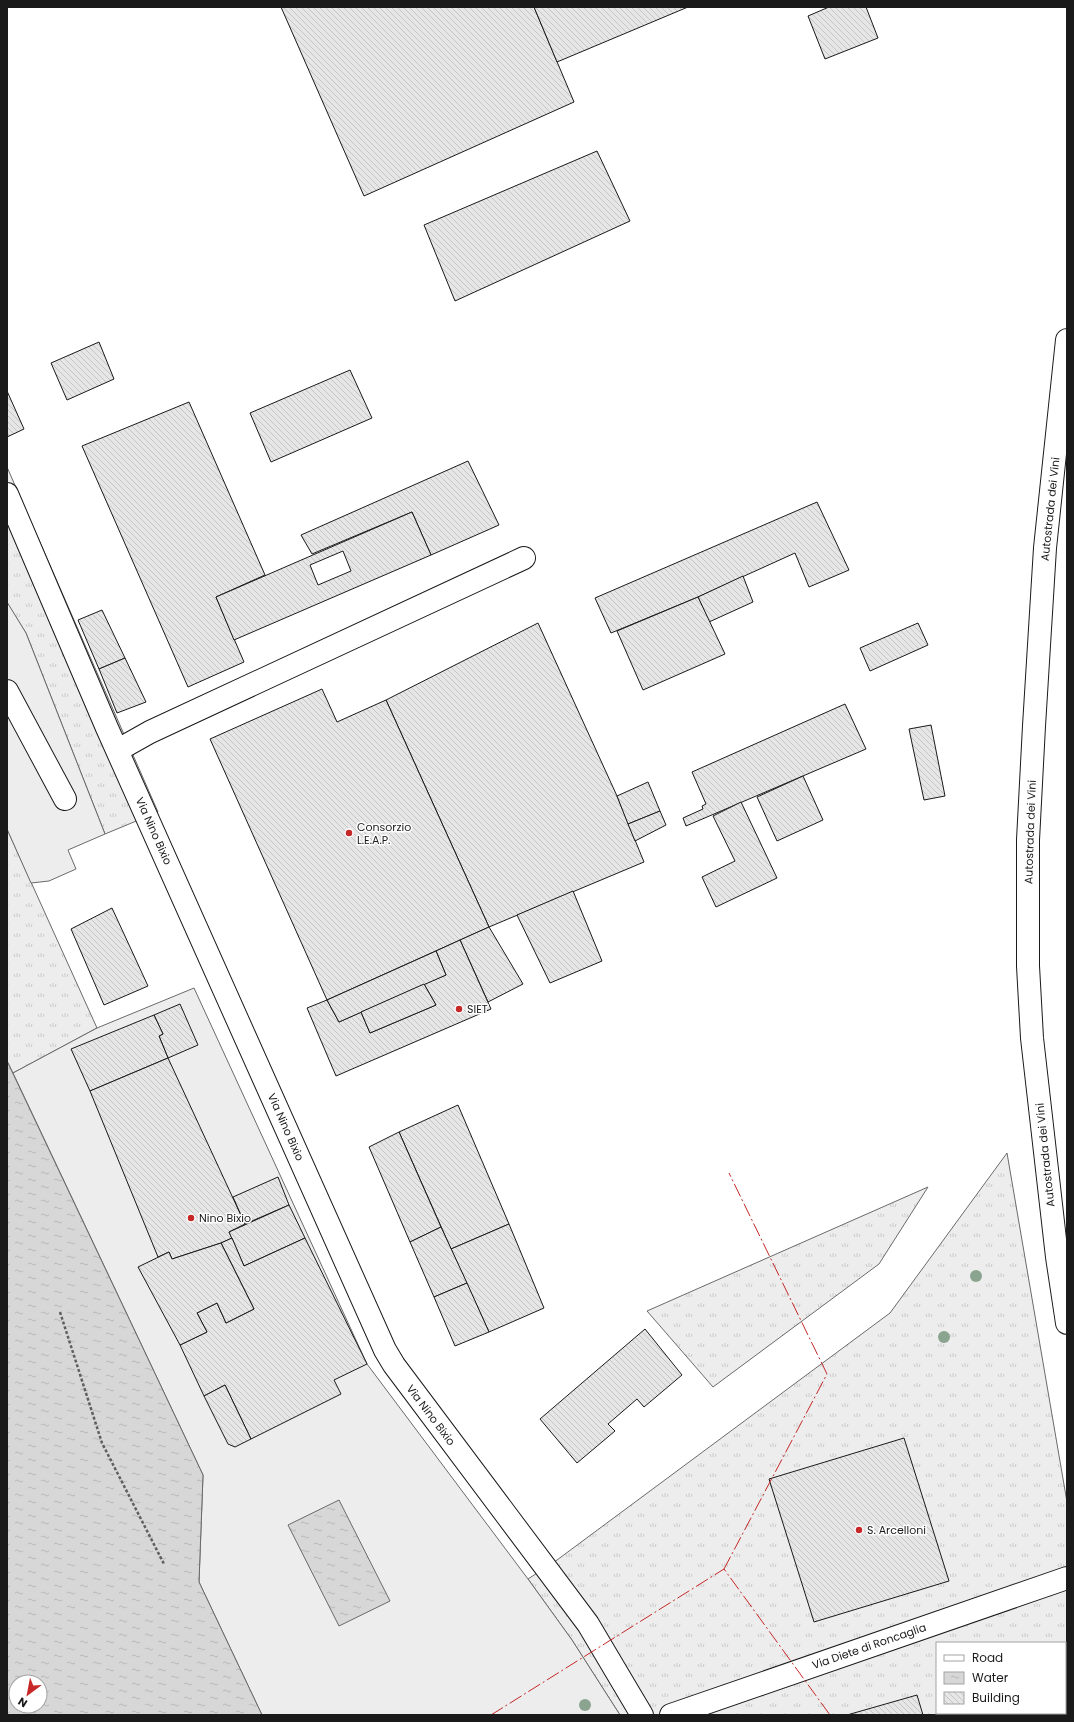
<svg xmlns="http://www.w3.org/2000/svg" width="1074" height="1722" font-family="Poppins,sans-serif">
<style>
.grass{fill:url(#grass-tufts);stroke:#6a6a6a;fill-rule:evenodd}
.built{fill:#ededed;stroke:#6a6a6a}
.water{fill:url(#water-ripples);stroke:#6a6a6a;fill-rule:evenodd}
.building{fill:url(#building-back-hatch);stroke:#1a1a1a;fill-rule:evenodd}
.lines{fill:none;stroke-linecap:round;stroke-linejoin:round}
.minor-casing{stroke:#1a1a1a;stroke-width:24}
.highway-casing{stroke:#1a1a1a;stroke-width:24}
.path{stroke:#5f5f5f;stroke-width:2.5;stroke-dasharray:3 2;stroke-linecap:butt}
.minor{stroke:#fff;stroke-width:22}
.highway{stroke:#fff;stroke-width:22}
.power{stroke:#c62828;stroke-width:1;stroke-dasharray:14 3 2 3;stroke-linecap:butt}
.tree{fill:#8aa48f}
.poi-dot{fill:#c62828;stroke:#fff;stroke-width:1.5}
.labels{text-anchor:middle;stroke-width:3;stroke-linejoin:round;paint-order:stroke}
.street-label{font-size:11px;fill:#1a1a1a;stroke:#fff}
.poi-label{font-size:11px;fill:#1a1a1a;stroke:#fff;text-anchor:start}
</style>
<defs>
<pattern id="grass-tufts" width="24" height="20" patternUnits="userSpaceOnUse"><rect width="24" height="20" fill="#ededed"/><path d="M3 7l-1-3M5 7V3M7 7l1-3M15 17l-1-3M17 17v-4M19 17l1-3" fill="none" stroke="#cbcbcb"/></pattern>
<pattern id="water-ripples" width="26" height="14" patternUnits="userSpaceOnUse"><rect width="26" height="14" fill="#d7d7d7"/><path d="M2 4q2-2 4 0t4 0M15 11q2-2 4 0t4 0" fill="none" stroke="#b8b8b8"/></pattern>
<pattern id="building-back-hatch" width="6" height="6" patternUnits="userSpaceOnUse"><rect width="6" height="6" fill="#e6e6e6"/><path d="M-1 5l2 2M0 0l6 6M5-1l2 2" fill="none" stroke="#c5c5c5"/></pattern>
</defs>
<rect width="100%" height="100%" fill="#fff"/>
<!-- grass -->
<g class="grass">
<polygon points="7,467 158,812 105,834 26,633 7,603"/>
<polygon points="7,829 97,1028 13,1073 7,1061"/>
<path d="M1007 1153 1067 1502V1715H620L572 1640 528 1579 557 1560 890 1313ZM937 1643H1065V1713H937Z"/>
<polygon points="928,1187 879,1264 713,1387 647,1311"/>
</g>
<!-- built -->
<g class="built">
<polygon points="7,602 26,633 105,834 68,850 76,869 49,881 31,883 7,829"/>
<polygon points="194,988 367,1364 528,1579 572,1640 620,1715 262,1715 199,1582 203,1475 13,1073 97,1028"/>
</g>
<!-- water -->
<g class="water">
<path d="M7 1061 203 1475 199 1582 262 1715H7ZM16 1682H40V1706H16Z"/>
<polygon points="339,1500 390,1601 339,1626 288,1525"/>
</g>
<!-- building -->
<g class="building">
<polygon points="281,7 534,7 574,102 364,196"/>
<polygon points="534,7 688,7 557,62"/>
<polygon points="829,7 866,7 878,38 825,59 808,16"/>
<polygon points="597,151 630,221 455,301 424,225"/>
<polygon points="99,342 114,379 67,400 51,363"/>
<polygon points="350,370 372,418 271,462 250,413"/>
<polygon points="7,391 24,429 7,437"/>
<polygon points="189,402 265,575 216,597 244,662 188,687 82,446"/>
<polygon points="468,461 499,525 431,555 412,512 312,554 301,535"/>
<polygon points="817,502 849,570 809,587 795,553 698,597 611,633 595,598"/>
<path d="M412 512 431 555 234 640 216 597ZM343 551 351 571 318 585 310 565Z"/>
<polygon points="743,576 753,602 709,622 698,597"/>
<polygon points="698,597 725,654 643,690 617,631"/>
<polygon points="102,610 125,658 99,669 78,620"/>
<polygon points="538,623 617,796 644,862 489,927 386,700"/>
<polygon points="918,623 928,645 870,671 860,648"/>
<polygon points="125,658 146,702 117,713 99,669"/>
<polygon points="322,689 337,722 386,700 489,927 327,1000 210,739"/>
<polygon points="845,704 866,749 686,826 683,818 703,809 702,806 706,804 692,772"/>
<polygon points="931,725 945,796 924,800 909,729"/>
<polygon points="803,776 823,820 777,841 757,797"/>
<polygon points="648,782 660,811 628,824 617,796"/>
<polygon points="741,802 777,878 716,907 702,877 735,861 713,816"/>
<polygon points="660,811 666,825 635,841 628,824"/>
<polygon points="573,891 602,961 550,983 517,915"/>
<polygon points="112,908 148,986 104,1005 71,929"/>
<polygon points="489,927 523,984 488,1002 460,940"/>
<polygon points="460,940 491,1009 336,1076 307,1008 327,1000 339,1022 361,1012 370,1033 436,1005 424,984 446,975 436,951"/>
<polygon points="436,951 446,975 339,1022 327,1000"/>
<polygon points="424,984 436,1005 370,1033 361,1012"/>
<polygon points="180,1004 198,1045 168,1058 159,1036 163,1034 154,1015"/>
<polygon points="154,1015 163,1034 159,1036 168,1058 90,1091 71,1049"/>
<polygon points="168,1058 245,1224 229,1232 232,1238 221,1243 172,1259 169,1252 158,1257 90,1091"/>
<polygon points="458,1105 509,1224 451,1249 399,1132"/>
<polygon points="399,1132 441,1227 410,1242 369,1147"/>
<polygon points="278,1177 289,1205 245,1224 233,1197"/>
<polygon points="289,1205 305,1238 244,1266 229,1232"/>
<polygon points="509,1224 544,1308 489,1332 451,1249"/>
<polygon points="441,1227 467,1283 434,1297 410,1242"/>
<polygon points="232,1238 244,1266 305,1238 367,1364 334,1380 341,1394 251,1439 225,1385 204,1396 180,1345 207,1332 197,1313 217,1303 226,1323 254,1309 221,1243"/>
<polygon points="221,1243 254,1309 226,1323 217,1303 197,1313 207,1332 180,1345 138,1267 169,1252 172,1259"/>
<polygon points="467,1283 489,1332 455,1346 434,1297"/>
<polygon points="645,1329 682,1375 644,1407 637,1399 608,1424 615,1431 577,1463 540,1419"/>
<polygon points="225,1385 251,1439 235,1447 228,1444 204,1396"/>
<polygon points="904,1438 949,1581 814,1622 769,1479"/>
<polygon points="917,1695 923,1715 847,1715"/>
</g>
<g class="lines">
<defs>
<g id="minor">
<polyline points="7,494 107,728 385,1350 394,1365 588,1624 642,1715"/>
<polyline points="7,691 65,799"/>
<polyline points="118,750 150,732 524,558"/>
<polyline points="671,1715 1067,1578"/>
</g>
<polyline id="highway" points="1067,340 1045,548 1034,726 1028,840 1028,966 1032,1038 1057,1257 1067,1323"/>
</defs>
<!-- minor casing -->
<use href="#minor" class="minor-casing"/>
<!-- highway casing -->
<use href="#highway" class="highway-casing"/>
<!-- path -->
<polyline class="path" points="60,1312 102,1443 164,1564"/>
<!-- minor -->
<use href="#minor" class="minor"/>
<!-- highway -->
<use href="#highway" class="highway"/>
<!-- power -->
<g class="power">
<polyline points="724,1569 827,1374 729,1173"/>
<polyline points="491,1715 724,1569 830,1715"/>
</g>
</g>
<!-- trees -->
<g class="tree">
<circle cx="976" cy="1276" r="6"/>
<circle cx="944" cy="1337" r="6"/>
<circle cx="585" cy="1705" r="6"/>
</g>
<!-- markers -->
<g class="poi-dot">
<circle cx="349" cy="833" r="4"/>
<circle cx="459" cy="1009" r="4"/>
<circle cx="191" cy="1218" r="4"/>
<circle cx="859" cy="1530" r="4"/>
</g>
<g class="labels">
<!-- street labels -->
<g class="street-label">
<text transform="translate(1050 509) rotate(-84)" y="4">Autostrada dei Vini</text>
<text transform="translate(154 831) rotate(66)" y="4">Via Nino Bixio</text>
<text transform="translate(1030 832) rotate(-88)" y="4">Autostrada dei Vini</text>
<text transform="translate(286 1127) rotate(66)" y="4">Via Nino Bixio</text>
<text transform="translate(1045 1155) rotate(-96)" y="4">Autostrada dei Vini</text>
<text transform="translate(431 1415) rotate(53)" y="4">Via Nino Bixio</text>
<text transform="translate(869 1646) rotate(-19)" y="4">Via Diete di Roncaglia</text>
</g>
<!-- poi labels -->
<g class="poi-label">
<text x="357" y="831">Consorzio<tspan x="357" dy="13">L.E.A.P.</tspan></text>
<text x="467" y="1013">SIET</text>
<text x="199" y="1222">Nino Bixio</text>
<text x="867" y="1534">S. Arcelloni</text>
</g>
</g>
<!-- border -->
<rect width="1074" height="1722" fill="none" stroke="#1a1a1a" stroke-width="16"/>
<!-- legend -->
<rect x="936" y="1642" width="130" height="72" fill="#ffffff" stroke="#a3a3a3"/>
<rect x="944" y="1655" width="20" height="6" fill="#ffffff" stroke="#a3a3a3"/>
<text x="972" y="1662" font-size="12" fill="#1a1a1a">Road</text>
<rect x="944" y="1672" width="20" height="12" fill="url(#water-ripples)" stroke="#a3a3a3"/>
<text x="972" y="1682" font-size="12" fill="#1a1a1a">Water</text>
<rect x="944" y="1692" width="20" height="12" fill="url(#building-back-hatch)" stroke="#a3a3a3"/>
<text x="972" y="1702" font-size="12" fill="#1a1a1a">Building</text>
<!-- north arrow -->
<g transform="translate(28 1694) rotate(212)"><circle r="19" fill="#ffffff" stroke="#a3a3a3"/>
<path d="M0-3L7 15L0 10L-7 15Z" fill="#c62828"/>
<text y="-6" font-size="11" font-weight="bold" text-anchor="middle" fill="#1a1a1a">N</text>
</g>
</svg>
